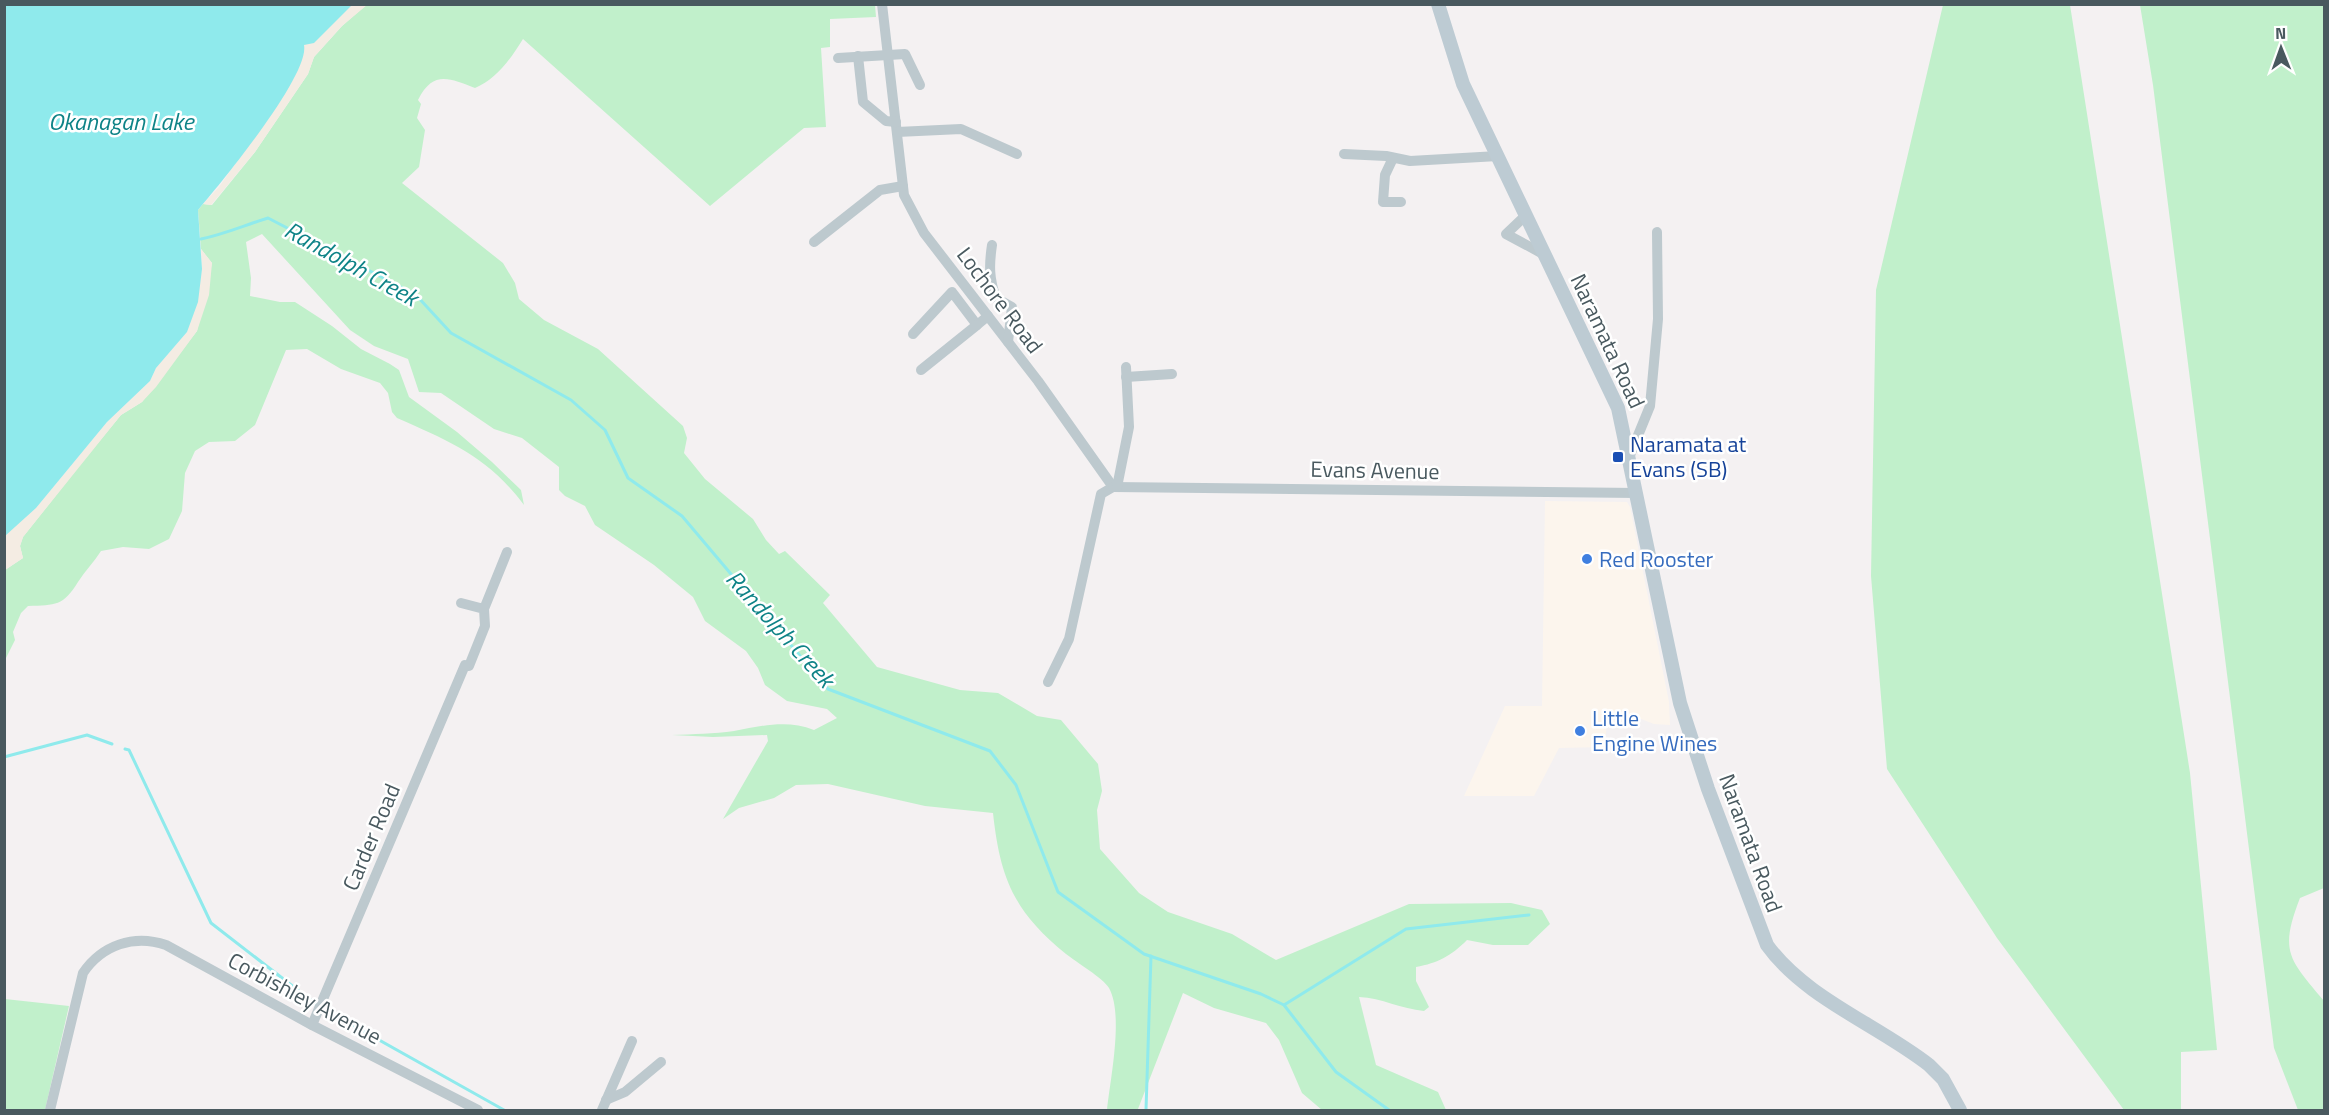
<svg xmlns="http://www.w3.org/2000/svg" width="2329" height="1115" font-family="'Titillium Web',sans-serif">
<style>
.commercial{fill:#fcf5ed}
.green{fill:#c1f0cb}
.sand{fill:#f4ece3}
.water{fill:#8feaec}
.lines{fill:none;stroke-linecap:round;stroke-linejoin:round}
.stream{stroke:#8feaec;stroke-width:3}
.street{stroke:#bdc9ce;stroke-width:10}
.secondary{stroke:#bdcbd3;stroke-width:14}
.transit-dot{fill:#1a4fb4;stroke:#fff;stroke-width:2}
.shop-dot{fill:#3f7fe0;stroke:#fff;stroke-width:2}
.labels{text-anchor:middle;stroke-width:5;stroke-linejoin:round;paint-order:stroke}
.street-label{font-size:22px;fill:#49595f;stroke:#fff}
.transit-label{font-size:22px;fill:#164399;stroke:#fff;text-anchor:start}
.shop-label{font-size:22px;fill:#366cbe;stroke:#fff;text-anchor:start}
.water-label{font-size:24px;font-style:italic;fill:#0e8387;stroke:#fff}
</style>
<rect width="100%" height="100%" fill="#f4f1f2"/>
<!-- commercial -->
<polygon class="commercial" points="1545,501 1627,502 1630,507 1669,702 1670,725 1654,724 1641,719 1607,719 1605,747 1559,748 1534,796 1464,796 1505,706 1542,706"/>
<!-- green -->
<g class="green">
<path d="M367 4 875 5 876 17 830 19V47L821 48 826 127 804 128 710 206 523 39C512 57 496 80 475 88 449 78 433 70 418 100L421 104 417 118 425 130 419 167 402 183 503 263 515 283 519 299 544 320 598 349 683 426 687 438 684 453 705 479 753 519 766 540 779 554 785 551 830 595 823 603 877 667 960 690 998 693 1037 716 1061 720 1098 764 1102 791 1097 810 1100 849 1139 893 1168 912 1232 934 1276 960 1409 904 1511 903 1542 910 1550 924 1528 945H1493L1467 940C1451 956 1438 963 1416 967V981L1429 1007 1424 1011C1401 1009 1382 998 1359 997L1376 1065 1438 1092 1446 1110H1322L1302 1093 1279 1040 1266 1023 1214 1008 1183 993 1138 1109 1107 1110C1110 1080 1124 1015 1109 988 1103 978 1076 962 1066 954 1014 912 1000 878 993 813L925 806 828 784 796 785 774 798 739 808 723 819 768 741 767 735 713 737 672 735C693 734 714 734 734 731 761 726 787 719 814 730L837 718 827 709 787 701 765 685 758 668 746 651 705 621 693 597 654 565 595 525 585 506 565 496 559 490V467L522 438 494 429 441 393 419 392 408 359 374 346 350 330 262 234 246 242 251 278 250 296 280 302H295L332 326 361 349 390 364 399 370 409 397 457 432 492 462 521 490 524 505C487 456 451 442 397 418L392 412 388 393 380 383 341 369 307 349 286 350 255 425 235 441 209 442 195 451 185 473 182 511 169 539 149 549 123 547 101 551C94 562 85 571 78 582 63 606 56 605 28 606L21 613 13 632 15 640 5 660V570L23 558 20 546 23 537 83 461 121 415 142 402 197 331 212 263 201 249 198 210 203 204 212 205 255 152 308 74 314 57 342 26Z"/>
<polygon points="1943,5 2070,5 2190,773 2217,1050 2181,1052 2181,1109 2124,1110 1997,938 1887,769 1871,576 1876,290"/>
<path d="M2140 5H2324V888L2300 898C2279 952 2289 959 2324 1001V1110H2298L2274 1048 2153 85Z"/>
<polygon points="5,999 69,1006 45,1110 5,1110"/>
</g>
<!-- sand -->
<g class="sand">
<polygon points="352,5 367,5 342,26 314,57 308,74 255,152 211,205 203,204 219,187 278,103 294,78 304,45"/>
<polygon points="201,249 212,263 209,295 197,331 156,387 142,402 121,415 23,537 20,546 23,558 5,570 4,536 36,508 107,422 150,381 156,368 187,332 202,269"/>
</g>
<!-- water -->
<path class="water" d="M5 4 352 5 314 43 304 45C310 75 221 183 198 210L202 269 198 302 187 332 156 368 150 381 107 422 36 508 5 536Z"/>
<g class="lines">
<!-- stream -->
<g class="stream">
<path d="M201 239C225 234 245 225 268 218L416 295 451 333 571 400 605 430 628 478 682 516 828 689 990 751 1016 785 1058 892 1144 954 1261 994 1284 1005 1336 1072 1389 1110"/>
<polyline points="125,749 129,750 211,923 317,1005"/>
<polyline points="4,757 87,735 112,744"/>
<polyline points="1284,1005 1406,929 1529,915"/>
<polyline points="322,1008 504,1110"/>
<polyline points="1146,1110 1151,956"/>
</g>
<!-- street -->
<g class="street">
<polyline points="882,4 904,195 924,233 1038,381 1113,487 1101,494 1069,639 1048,682"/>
<polyline points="858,56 863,102 886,121 896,122"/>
<polyline points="838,58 905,54 920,85"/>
<polyline points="897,132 961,129 1017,154"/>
<polyline points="1344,154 1386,156 1410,161 1498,156"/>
<polyline points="1393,158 1385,175 1383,202 1401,202"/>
<polyline points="1526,215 1506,234 1545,255"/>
<polyline points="814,242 880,190 903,186"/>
<path d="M992 245C989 265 989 279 996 298L1012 307 1008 342"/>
<polyline points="913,334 952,292 977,325 988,316"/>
<polyline points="921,370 977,325"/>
<polyline points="1126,377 1172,374"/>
<polyline points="1630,455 1650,406 1658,319 1657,232"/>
<polyline points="1113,487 1637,493"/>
<polyline points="1117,487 1129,427 1126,367"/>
<polyline points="461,603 484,609 485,626 469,666"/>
<polyline points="484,609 507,552"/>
<polyline points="312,1025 465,665"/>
<polyline points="606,1100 625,1092 661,1062"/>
<path d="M50 1110 83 973C102 945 134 934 166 945L312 1025 478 1110"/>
<polyline points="602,1110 632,1041"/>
</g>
<!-- secondary -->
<path class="secondary" d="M1438 4 1463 84 1618 408 1680 703 1708 789 1767 945C1805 998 1878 1025 1929 1065L1943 1079 1960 1110"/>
</g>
<!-- markers -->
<rect class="transit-dot" x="1612" y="451" width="12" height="12" rx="3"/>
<g class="shop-dot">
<circle cx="1587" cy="559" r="6"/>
<circle cx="1580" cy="731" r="6"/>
</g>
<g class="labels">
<!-- street labels -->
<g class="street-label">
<text transform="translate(1000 300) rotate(53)" y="8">Lochore Road</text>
<text transform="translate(1608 341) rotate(65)" y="8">Naramata Road</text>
<text transform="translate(1375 470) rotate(1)" y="8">Evans Avenue</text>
<text transform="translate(371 837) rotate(-67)" y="8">Carder Road</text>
<text transform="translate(1751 843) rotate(70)" y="8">Naramata Road</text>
<text transform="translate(305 998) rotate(28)" y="8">Corbishley Avenue</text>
</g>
<!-- transit labels -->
<g class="transit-label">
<text x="1630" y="452">Naramata at<tspan x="1630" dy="25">Evans (SB)</tspan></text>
</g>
<!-- shop labels -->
<g class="shop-label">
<text x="1599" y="567">Red Rooster</text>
<text x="1592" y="726">Little<tspan x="1592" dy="25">Engine Wines</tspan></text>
</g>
<!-- water labels -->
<g class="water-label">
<text x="121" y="130">Okanagan Lake</text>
<text transform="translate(351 264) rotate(29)" y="8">Randolph Creek</text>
<text transform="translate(780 629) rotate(48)" y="8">Randolph Creek</text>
</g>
</g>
<!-- border -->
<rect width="2329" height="1115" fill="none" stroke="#49595f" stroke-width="12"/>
<!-- north arrow -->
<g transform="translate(2281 48) rotate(359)" stroke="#ffffff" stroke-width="4.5" paint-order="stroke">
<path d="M0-4.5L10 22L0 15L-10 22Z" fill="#49595f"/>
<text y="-9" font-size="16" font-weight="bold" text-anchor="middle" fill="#49595f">N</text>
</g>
</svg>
